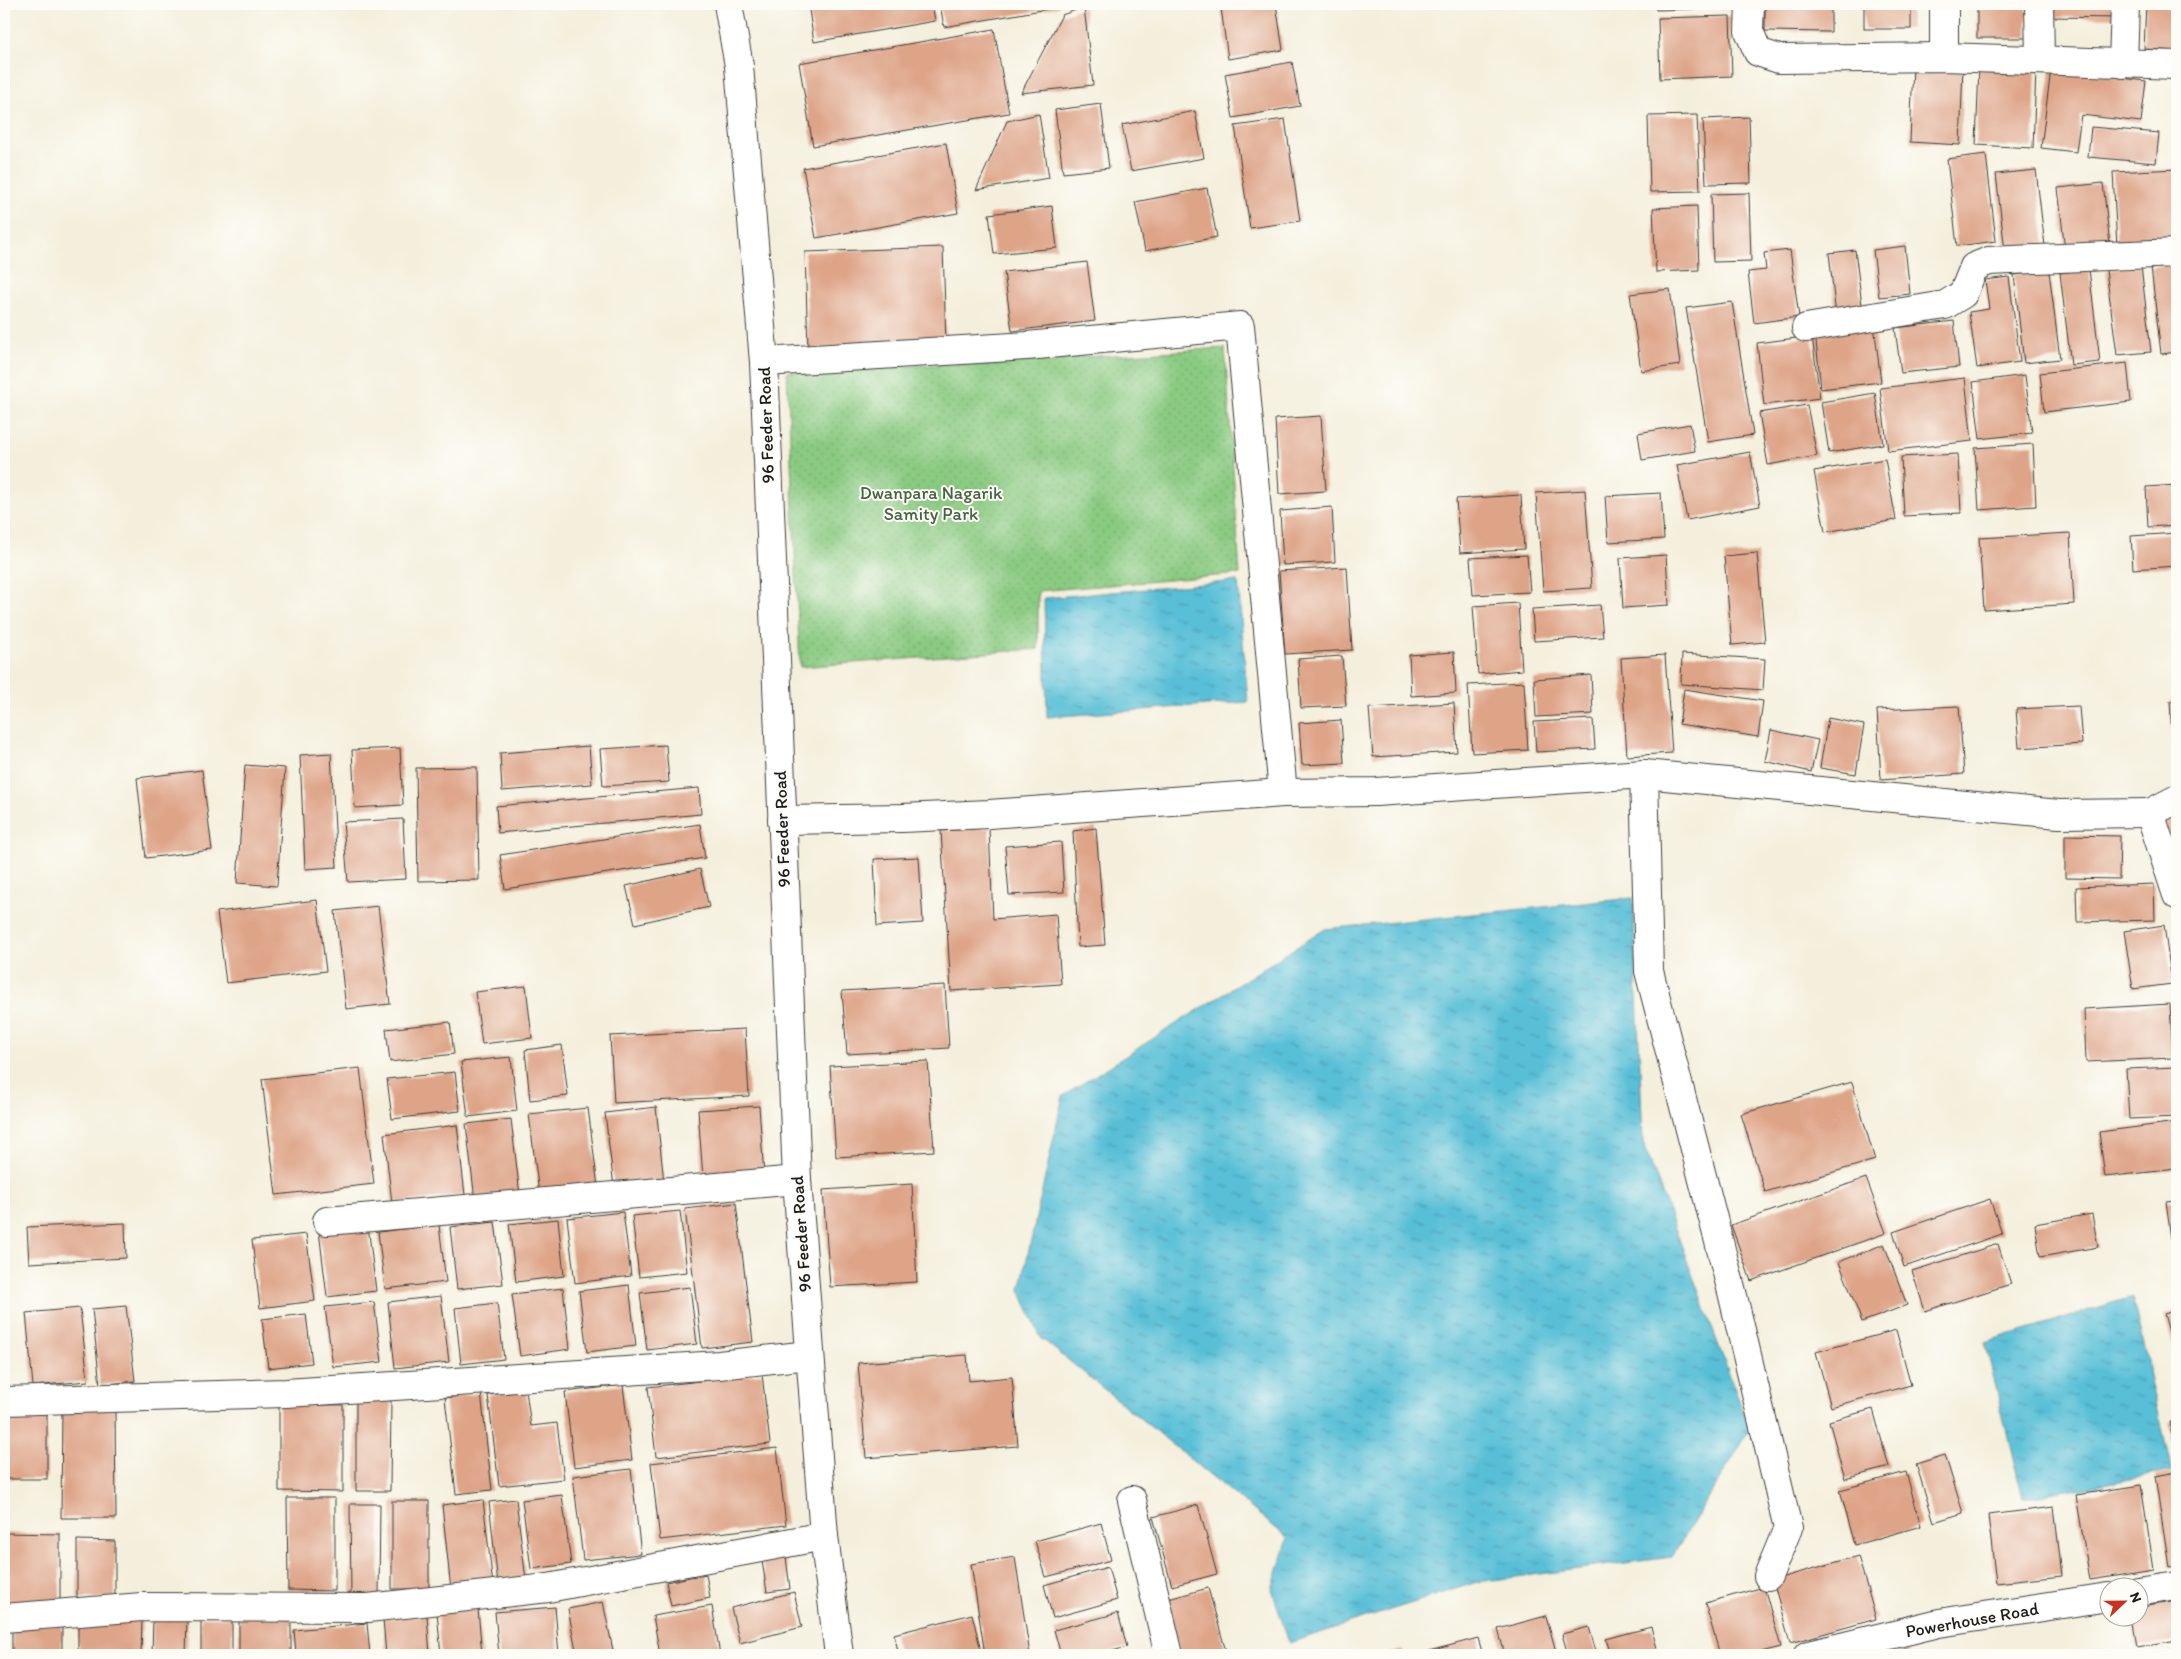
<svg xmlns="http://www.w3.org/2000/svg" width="2181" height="1659" font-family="Itim,sans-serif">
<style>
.park{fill:url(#park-dots);stroke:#53734e}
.water{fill:url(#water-ripples);stroke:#3a6e7a}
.building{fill:#dea488}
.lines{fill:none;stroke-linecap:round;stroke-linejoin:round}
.minor-casing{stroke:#3c3c39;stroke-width:30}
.primary-casing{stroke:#3c3c39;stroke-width:30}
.minor{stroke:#fff;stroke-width:28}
.primary{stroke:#fff;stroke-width:28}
.labels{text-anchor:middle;stroke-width:4;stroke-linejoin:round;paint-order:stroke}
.street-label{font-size:18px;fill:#1c1c1c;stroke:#fdfcf7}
.park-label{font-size:18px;fill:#486244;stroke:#fdfcf7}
</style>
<defs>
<pattern id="park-dots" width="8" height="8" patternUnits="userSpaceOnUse" patternTransform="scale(1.25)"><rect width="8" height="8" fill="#8aca81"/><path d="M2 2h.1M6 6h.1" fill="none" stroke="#76ad6f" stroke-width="1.8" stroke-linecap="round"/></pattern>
<pattern id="water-ripples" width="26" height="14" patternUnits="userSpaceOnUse" patternTransform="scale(1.25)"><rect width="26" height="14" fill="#59bfd7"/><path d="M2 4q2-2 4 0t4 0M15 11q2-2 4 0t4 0" fill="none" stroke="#499aae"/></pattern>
</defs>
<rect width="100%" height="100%" fill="#fdfcf7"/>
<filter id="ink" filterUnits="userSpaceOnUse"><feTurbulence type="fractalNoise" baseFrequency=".02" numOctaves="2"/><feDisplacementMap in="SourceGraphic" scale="10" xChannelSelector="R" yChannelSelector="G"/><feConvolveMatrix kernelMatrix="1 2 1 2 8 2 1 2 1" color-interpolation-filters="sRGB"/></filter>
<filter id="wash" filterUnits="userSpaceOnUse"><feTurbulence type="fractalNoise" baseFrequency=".0096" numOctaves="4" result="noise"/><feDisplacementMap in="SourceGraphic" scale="20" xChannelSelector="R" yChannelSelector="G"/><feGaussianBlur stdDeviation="1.12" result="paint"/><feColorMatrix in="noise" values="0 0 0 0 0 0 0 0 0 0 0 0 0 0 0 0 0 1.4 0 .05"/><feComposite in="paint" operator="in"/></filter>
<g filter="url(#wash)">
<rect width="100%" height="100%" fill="#f4efdc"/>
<!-- park -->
<polygon class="park" points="1225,348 1240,574 1038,591 1038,649 800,667 787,372 1035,360"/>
<!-- water -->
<g class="water">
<polygon points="1238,581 1248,702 1047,717 1044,598"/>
<polygon points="1633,898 1643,1142 1750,1430 1672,1557 1477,1582 1289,1643 1272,1589 1288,1538 1041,1338 1020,1290 1063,1096 1325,929"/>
<polygon points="2132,1297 2172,1471 2023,1499 1985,1342"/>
</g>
<g id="blocks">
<!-- building -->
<g class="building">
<polygon points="808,4 932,4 935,21 814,42"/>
<polygon points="940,4 1059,4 1059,7 944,27"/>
<polygon points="1249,4 1276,4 1283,50 1228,59 1221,8"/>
<polygon points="1656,4 1733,4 1733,8 1656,10"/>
<polygon points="1765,4 1831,4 1831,32 1765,31"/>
<rect x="1864" y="4" width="47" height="25"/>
<rect x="1977" y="4" width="50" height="34"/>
<polygon points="2051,4 2121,4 2121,18 2051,17"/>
<polygon points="2146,4 2177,4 2177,51 2144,49"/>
<polygon points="1084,7 1093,85 1021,93 1062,15"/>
<polygon points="1730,16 1732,76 1660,79 1658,18"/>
<polygon points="994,29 1009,113 813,146 799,63"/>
<polygon points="1292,62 1300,106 1233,118 1225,74"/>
<polygon points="1913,65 1963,67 1960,145 1910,142"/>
<polygon points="1979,67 2036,70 2033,148 1976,145"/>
<polygon points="2051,69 2146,81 2141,122 2081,115 2076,152 2041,148"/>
<polygon points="1101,104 1109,168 1063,173 1055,110"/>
<polygon points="1195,111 1204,158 1131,171 1122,125"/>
<polygon points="1039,114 1049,178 976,190 1007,121"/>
<polygon points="1697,115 1700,191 1650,192 1648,116"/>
<polygon points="1749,117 1751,183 1706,184 1703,119"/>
<polygon points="1285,119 1300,221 1250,228 1235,126"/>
<polygon points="2091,127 2159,133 2156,163 2088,157"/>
<polygon points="946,143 958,213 816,238 803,168"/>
<polygon points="1986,154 1996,241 1957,246 1947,159"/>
<polygon points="2177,169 2177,245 2117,247 2113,172"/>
<polygon points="2036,170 2045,246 2005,251 1996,174"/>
<polygon points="2103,183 2110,245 2065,251 2058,188"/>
<polygon points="1207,188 1217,237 1145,251 1135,202"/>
<polygon points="1749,193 1751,261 1713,262 1711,194"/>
<polygon points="1052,206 1057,248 994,254 989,214"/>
<polygon points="1697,206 1699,270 1656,272 1653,208"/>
<polygon points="1905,246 1910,294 1879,297 1873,250"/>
<polygon points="943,247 946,344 808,349 805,252"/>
<polygon points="1790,250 1799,317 1754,323 1748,272 1766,270 1764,253"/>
<polygon points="1855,250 1863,313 1836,316 1829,253"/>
<polygon points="1087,262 1095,321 1012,331 1004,272"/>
<polygon points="2177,264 2177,352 2161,354 2151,267"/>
<polygon points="2141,266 2151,352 2117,355 2106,270"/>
<polygon points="2089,269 2100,362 2071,365 2060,273"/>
<polygon points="2049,271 2060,359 2024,363 2014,275"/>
<polygon points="2009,277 2020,362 1977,368 1969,312 1989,309 1985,280"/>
<polygon points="1670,289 1680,365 1641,371 1630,294"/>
<polygon points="1732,302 1753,435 1708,442 1686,308"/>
<polygon points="1954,321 1959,367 1901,373 1895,328"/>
<polygon points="1874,325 1881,382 1821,389 1815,332"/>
<polygon points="1812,336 1820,398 1764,405 1757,343"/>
<polygon points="2127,363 2131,402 2044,412 2040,373"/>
<polygon points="2025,375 2032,433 1980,439 1973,382"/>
<polygon points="1965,378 1972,441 1888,451 1880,388"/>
<polygon points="1875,393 1883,444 1829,453 1821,402"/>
<polygon points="1807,405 1817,456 1768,465 1759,413"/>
<polygon points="1321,416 1326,491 1279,494 1275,419"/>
<polygon points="1690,424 1695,451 1642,460 1638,433"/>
<polygon points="2033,444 2036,506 1979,510 1975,448"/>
<polygon points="1750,452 1760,506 1687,520 1677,465"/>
<polygon points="1958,454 1961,513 1904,516 1901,457"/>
<polygon points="1885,459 1896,520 1825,532 1814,471"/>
<polygon points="2177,485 2177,525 2148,527 2146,487"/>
<polygon points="1585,490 1592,588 1543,591 1536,493"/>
<polygon points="1661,493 1664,539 1608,542 1605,496"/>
<polygon points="1521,495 1524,549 1460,553 1456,499"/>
<polygon points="1332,507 1335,562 1283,565 1280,511"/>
<polygon points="2070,533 2074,604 1984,610 1979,538"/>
<polygon points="2177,533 2177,566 2133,569 2131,536"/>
<polygon points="1757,553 1765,642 1732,645 1724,556"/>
<polygon points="1527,555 1530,592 1473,595 1470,558"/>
<polygon points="1666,555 1669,605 1623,608 1620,558"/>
<polygon points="1347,567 1352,650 1285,654 1279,571"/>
<polygon points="1518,603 1522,670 1478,674 1473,606"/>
<polygon points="1600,605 1603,637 1534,641 1532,609"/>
<polygon points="1454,652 1456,693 1411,696 1409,655"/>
<polygon points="1682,654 1765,659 1763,690 1681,684"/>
<polygon points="1665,655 1672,753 1627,756 1621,658"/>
<polygon points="1342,656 1346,706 1301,708 1298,659"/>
<polygon points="1591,675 1593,714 1536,717 1534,679"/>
<polygon points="1524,682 1528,750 1472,753 1468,685"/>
<polygon points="1684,689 1763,701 1758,737 1679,724"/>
<polygon points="2170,701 2177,701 2177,750 2173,750"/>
<polygon points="1454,703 1457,752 1373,757 1369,708"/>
<polygon points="1959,706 1964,774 1881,780 1877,710"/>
<polygon points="2079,706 2082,744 2019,748 2016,709"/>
<polygon points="1828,718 1864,725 1856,774 1820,768"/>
<polygon points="1593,719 1595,749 1536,752 1534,722"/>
<polygon points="1341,720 1344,763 1302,765 1299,723"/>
<polygon points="1771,730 1818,740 1811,772 1765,761"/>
<polygon points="666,745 669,782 603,786 600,749"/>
<polygon points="589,746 592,784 502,791 500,753"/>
<polygon points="400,748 403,805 355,808 352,750"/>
<polygon points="331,753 337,867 305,869 300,755"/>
<polygon points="245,765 285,768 277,886 237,883"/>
<polygon points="477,767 479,880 418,881 416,768"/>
<polygon points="202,770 212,850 146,858 137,778"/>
<polygon points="699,788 701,814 498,833 496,806"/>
<polygon points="2177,814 2177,863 2163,819"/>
<polygon points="403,819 406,879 348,882 343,822"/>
<polygon points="700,824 705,858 505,889 500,855"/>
<polygon points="989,828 993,919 1056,914 1061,984 951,991 941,831"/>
<polygon points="1096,828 1105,945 1078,947 1073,831"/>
<polygon points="2065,835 2120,836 2119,879 2065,878"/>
<polygon points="1061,842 1064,892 1009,895 1005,846"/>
<polygon points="919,857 923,923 877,926 874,859"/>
<polygon points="700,869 709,907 635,924 626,886"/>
<polygon points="2154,884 2155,920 2077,922 2076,887"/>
<polygon points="317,900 326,971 226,983 217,912"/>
<polygon points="378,906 390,1004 346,1009 335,911"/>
<polygon points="2164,925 2172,984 2133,989 2124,931"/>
<polygon points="945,985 949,1048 847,1054 842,991"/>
<polygon points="526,986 532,1038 482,1044 475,992"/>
<polygon points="2170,1004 2173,1058 2086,1062 2084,1009"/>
<polygon points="450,1022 454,1054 390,1062 386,1029"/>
<polygon points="745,1029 749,1096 614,1103 610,1036"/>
<polygon points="562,1045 568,1096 530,1100 525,1050"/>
<polygon points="511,1057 517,1111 468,1117 461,1062"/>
<polygon points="928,1061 934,1151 836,1157 830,1066"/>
<polygon points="2177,1067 2177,1117 2129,1119 2126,1069"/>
<polygon points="360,1068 374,1184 276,1195 262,1079"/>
<polygon points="455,1072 460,1111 392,1119 387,1079"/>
<polygon points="1852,1082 1875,1160 1765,1192 1741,1114"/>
<polygon points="759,1106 764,1175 703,1178 698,1110"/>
<polygon points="656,1107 664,1182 614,1187 605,1113"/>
<polygon points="588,1108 598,1187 539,1194 529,1114"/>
<polygon points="511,1119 520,1195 475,1200 466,1124"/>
<polygon points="2177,1122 2177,1169 2105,1177 2099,1132"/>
<polygon points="457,1125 465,1195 392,1203 384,1134"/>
<polygon points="1866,1178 1886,1233 1751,1281 1731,1225"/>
<polygon points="912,1184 917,1282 830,1287 823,1190"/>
<polygon points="1990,1199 2002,1234 1904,1267 1893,1232"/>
<polygon points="2177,1201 2177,1238 2171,1239 2166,1202"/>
<polygon points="736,1203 753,1342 702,1348 685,1209"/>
<polygon points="680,1211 687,1272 639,1277 632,1216"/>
<polygon points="623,1212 631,1276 575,1283 567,1218"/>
<polygon points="2092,1214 2098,1247 2040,1257 2035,1224"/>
<polygon points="558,1219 564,1276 516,1282 509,1224"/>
<polygon points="495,1222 503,1284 457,1289 450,1227"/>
<polygon points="125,1223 126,1258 29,1263 27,1227"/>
<polygon points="368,1225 376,1291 327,1297 319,1231"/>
<polygon points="439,1225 446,1282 385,1289 378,1232"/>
<polygon points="306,1234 315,1301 260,1308 252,1240"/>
<polygon points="1884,1244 1907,1305 1862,1322 1839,1262"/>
<polygon points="1998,1244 2011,1284 1925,1311 1912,1271"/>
<polygon points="629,1285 636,1346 587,1352 579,1291"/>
<polygon points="690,1287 697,1344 647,1350 640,1293"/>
<polygon points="563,1288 570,1349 520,1356 512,1294"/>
<polygon points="441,1296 449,1362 395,1368 388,1302"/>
<polygon points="374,1302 382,1362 333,1367 325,1307"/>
<polygon points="497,1303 504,1359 461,1364 455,1308"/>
<polygon points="126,1306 135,1381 100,1385 92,1309"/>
<polygon points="80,1308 88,1381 33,1386 26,1313"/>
<polygon points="2177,1310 2177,1360 2164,1314"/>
<polygon points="306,1314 312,1363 268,1368 262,1319"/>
<polygon points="1896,1330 1911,1385 1831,1407 1816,1352"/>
<polygon points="967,1355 969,1381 1012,1377 1018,1446 866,1458 858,1363"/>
<polygon points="762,1374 770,1444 656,1457 648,1387"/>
<polygon points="623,1385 632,1460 574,1467 565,1392"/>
<polygon points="526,1391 531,1426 557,1423 564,1479 499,1486 488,1395"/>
<polygon points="481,1393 492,1490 456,1494 445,1398"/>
<polygon points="356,1399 391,1399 390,1491 356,1491"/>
<polygon points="279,1405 343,1405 343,1492 279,1491"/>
<polygon points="62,1409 115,1409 116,1518 61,1518"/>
<polygon points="1873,1409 1889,1467 1845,1479 1829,1421"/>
<rect x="4" y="1413" width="43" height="66"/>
<polygon points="2177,1420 2177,1453 2169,1422"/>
<polygon points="777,1448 786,1525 660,1540 651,1463"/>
<polygon points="1945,1455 1963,1513 1934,1522 1916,1464"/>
<polygon points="631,1469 641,1554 583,1560 573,1476"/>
<polygon points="1906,1472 1921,1526 1855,1545 1840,1490"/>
<polygon points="2177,1472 2177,1566 2169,1567 2155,1476"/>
<polygon points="2141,1485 2154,1570 2090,1580 2076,1495"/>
<polygon points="562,1495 571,1564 531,1569 522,1500"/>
<polygon points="287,1498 335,1498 335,1591 288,1590"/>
<polygon points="516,1499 526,1580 498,1584 489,1502"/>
<polygon points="483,1500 493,1585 451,1590 442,1505"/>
<rect x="392" y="1501" width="37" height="88"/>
<polygon points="350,1504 380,1504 379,1596 351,1596"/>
<polygon points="1198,1505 1217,1574 1172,1586 1153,1517"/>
<polygon points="2054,1507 2062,1576 1996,1583 1988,1515"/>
<polygon points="1101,1523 1111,1560 1046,1577 1035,1541"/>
<polygon points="4,1533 60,1534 60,1607 4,1607"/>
<polygon points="77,1540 115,1541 115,1598 77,1598"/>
<polygon points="1858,1556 1876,1619 1790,1643 1773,1580"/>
<polygon points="786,1557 790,1589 767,1592 762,1561"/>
<polygon points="1015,1557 1030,1655 985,1655 971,1564"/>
<polygon points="1108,1567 1117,1600 1053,1618 1044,1585"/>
<polygon points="706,1574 710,1598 671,1606 666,1582"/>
<polygon points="1764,1587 1781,1647 1749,1655 1720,1655 1705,1603"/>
<polygon points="1208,1588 1227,1655 1180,1655 1165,1600"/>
<polygon points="794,1592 802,1627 740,1643 731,1608"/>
<polygon points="2177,1601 2177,1640 2136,1647 2131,1616 2138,1616 2138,1608"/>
<polygon points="603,1602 614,1655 577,1655 568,1609"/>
<polygon points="712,1606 720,1655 660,1655 653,1616"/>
<polygon points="555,1607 559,1655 499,1655 495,1612"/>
<polygon points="478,1609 482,1655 441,1655 437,1612"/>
<polygon points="1118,1613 1127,1647 1098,1655 1061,1655 1054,1630"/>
<polygon points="972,1614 982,1655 899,1655 894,1634"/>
<polygon points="427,1615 430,1655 386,1655 383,1619"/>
<polygon points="1546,1616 1557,1655 1505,1655 1498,1629"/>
<rect x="201" y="1617" width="31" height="38"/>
<polygon points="239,1617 291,1618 291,1655 239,1655"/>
<polygon points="153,1618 187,1618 186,1655 152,1655"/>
<polygon points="78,1619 142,1619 141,1655 78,1655"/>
<polygon points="367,1623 370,1655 296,1655 294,1630"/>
<polygon points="12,1624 62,1625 62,1655 12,1655"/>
<polygon points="1589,1627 1597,1655 1568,1655 1562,1634"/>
<polygon points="1651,1627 1659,1655 1611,1655 1606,1639"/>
<polygon points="1478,1638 1483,1655 1423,1655 1422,1653"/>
<polygon points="1907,1649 1908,1655 1883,1655"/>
<polygon points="1402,1650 1404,1655 1383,1655"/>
</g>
</g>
</g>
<g filter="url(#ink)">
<use href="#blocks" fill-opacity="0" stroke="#3c3c39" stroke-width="1"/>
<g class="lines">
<defs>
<g id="minor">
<polyline points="1750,4 1749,31 1758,52 1779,59 1944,57 2177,65"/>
<polyline points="2039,4 2040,59"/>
<polyline points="1944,57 1944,4"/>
<polyline points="2123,64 2125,4"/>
<polyline points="1806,328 1945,305 1963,294 1974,267 1989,261 2177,253"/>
<polyline points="764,362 1027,346 1240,326 1283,793"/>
<polyline points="1644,774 1649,971 1732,1292 1788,1528 1768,1576"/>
<polyline points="2177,799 2150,813 2177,895"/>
<polyline points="782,820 902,818 989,814 1283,793 1376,792 1644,774 2059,814 2150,813"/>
<polyline points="327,1221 797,1180"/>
<polyline points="4,1401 286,1393 719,1365 809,1355"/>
<polyline points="1132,1500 1169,1655"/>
<polyline points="2138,1592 2177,1586"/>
<polyline points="4,1618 142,1607 368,1608 548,1588 824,1536"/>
<polyline points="1808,1655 1939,1623 2108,1597"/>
</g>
<polyline id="primary" points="728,4 739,66 764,362 797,1180 824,1536 839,1655"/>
</defs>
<!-- minor casing -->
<use href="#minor" class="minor-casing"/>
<!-- primary casing -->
<use href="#primary" class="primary-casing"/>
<!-- minor -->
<use href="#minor" class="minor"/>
<!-- primary -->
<use href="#primary" class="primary"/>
</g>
</g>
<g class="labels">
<!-- street labels -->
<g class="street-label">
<text transform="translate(766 425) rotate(-92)" y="6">96 Feeder Road</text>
<text transform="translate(782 829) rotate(-92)" y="6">96 Feeder Road</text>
<text transform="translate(801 1234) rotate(-94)" y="6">96 Feeder Road</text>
<text transform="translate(1972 1620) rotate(-10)" y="6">Powerhouse Road</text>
</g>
<!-- park labels -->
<g class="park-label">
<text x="931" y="499">Dwanpara Nagarik<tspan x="931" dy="21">Samity Park</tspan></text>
</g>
</g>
<!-- margin -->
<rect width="2181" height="1659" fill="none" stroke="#fdfcf7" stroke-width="20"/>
<!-- north arrow -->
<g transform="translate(2124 1602) rotate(68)"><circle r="24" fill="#fdfcf7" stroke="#a3a29f"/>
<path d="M0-4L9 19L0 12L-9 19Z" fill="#c8321e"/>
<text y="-8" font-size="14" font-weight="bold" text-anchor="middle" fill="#1c1c1c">N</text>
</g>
</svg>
